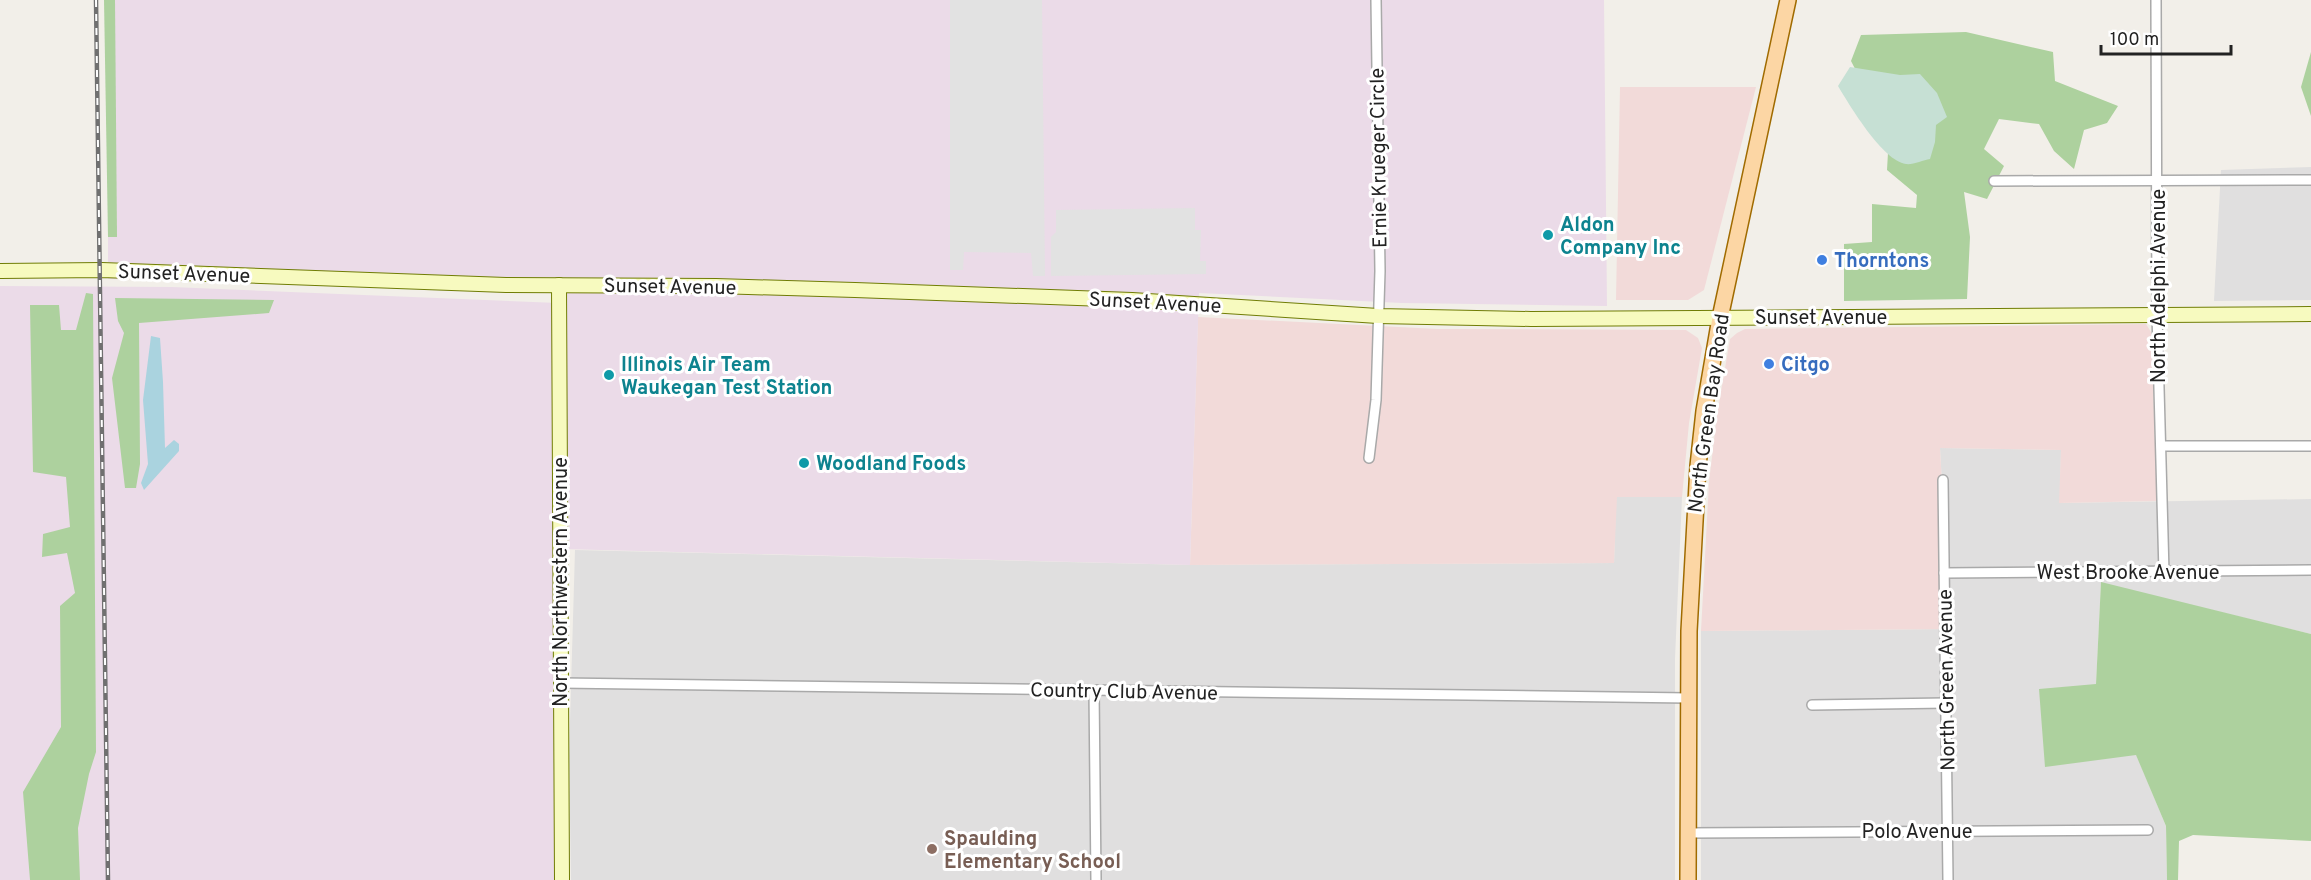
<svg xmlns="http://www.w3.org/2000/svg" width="2311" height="880" font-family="Overpass,sans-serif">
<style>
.residential{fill:#e0dfdf}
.commercial{fill:#f2dad9}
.industrial{fill:#ebdbe8}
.forest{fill:#add19e}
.wetland{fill:#c6e0d4}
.parking{fill:#e2e2e2}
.water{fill:#aad3df}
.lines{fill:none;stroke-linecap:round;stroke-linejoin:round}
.street-casing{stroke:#a9a9a9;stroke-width:12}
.secondary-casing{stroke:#707d05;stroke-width:16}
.primary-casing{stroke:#a06b00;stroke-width:18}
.street{stroke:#fff;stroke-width:9}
.secondary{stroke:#f7fabf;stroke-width:14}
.primary{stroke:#fcd6a4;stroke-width:15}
.rail-casing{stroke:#707070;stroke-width:4.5}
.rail{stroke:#fff;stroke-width:2;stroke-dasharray:7;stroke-linecap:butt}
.culture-dot{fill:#0f9aa8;stroke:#fff;stroke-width:2}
.shop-dot{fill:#3f7fe0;stroke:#fff;stroke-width:2}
.education-dot{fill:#8d6e63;stroke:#fff;stroke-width:2}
.labels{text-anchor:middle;stroke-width:6;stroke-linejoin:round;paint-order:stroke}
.street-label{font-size:20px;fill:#222;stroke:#fff}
.culture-label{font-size:20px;font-weight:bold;fill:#0d838f;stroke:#fff;text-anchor:start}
.shop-label{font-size:20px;font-weight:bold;fill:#366cbe;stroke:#fff;text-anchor:start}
.education-label{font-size:20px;font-weight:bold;fill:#785e54;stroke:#fff;text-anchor:start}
</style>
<rect width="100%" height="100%" fill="#f2efe9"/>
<!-- residential -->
<g class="residential">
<polygon points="2311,167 2311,300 2214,301 2221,170"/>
<polygon points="1940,448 2061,450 2060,503 2311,499 2311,634 2101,583 2096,685 2045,766 2136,754 2166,826 2167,880 1701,880 1701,631 1950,629"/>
<polygon points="1616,497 1682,497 1675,659 1675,880 571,880 569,755 575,550 1190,565 1614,563"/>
</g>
<!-- commercial -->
<g class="commercial">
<polygon points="1620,87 1756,87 1704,290 1688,300 1616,300"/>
<polygon points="1198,317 1438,329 1686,330 1698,338 1702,348 1689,423 1682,497 1617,497 1614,563 1190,565"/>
<polygon points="2146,324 2151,332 2157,501 2059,503 2061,450 1940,448 1950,629 1701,631 1709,482 1717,415 1730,339 1737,333 1745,329"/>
</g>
<!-- industrial -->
<polygon class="industrial" points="108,0 1604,0 1607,306 1402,303 1199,293 1190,565 562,549 564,880 0,880 0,286 172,287 558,303 558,285 108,279"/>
<!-- forest -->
<g class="forest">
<polygon points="104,0 115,0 117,237 108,237"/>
<polygon points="1966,32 2053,52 2055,81 2118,106 2107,123 2084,130 2074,169 2054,151 2039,124 1999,119 1984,149 2004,166 1987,199 1964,192 1970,237 1967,299 1844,301 1844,244 1872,242 1872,204 1916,208 1917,195 1887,170 1889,135 1851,61 1861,35"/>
<polygon points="2311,52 2311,116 2301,87"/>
<polygon points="86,293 93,294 96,752 89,774 78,828 80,880 30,880 23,792 61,727 60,606 75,593 67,553 42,557 43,534 70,527 66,477 33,472 30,305 59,305 61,330 76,330"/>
<polygon points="115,298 274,300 269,313 139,323 140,464 136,488 125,488 112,378 124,333 118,321"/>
<polygon points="2101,582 2311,634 2311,841 2193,835 2179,841 2178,880 2167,880 2166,826 2136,755 2045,767 2039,689 2096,684"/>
</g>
<!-- wetland -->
<path class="wetland" d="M1850 67 1900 75 1920 74 1937 93 1947 117 1936 125 1935 142 1930 159C1923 160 1913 165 1906 164 1883 161 1850 106 1838 86Z"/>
<!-- parking -->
<g class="parking">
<polygon points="950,0 1042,0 1045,276 1033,276 1031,253 964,252 963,270 950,270"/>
<polygon points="1195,208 1195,230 1201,230 1200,261 1206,261 1206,274 1051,276 1051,237 1056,232 1056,210"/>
</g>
<!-- water -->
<polygon class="water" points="151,336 160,338 163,382 165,448 174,440 179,444 179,451 144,490 141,483 148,464 143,400"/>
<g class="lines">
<defs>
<g id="street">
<polyline points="2156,0 2157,314 2164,573"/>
<polyline points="1994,181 2311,180"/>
<polyline points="2161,446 2311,446"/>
<polyline points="1369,458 1376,400 1380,271 1376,0"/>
<polyline points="1943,480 1948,880"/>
<polyline points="1944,573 2311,570"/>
<polyline points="561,683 1688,698"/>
<polyline points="1094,690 1096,880"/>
<polyline points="1812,705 1946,703"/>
<polyline points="1687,833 2148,830"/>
</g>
<g id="secondary">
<polyline points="0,271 102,270 506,285 716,286 855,290 1132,300 1378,316 1531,319 2311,314"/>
<polyline points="559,285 562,880"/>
</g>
<polyline id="primary" points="1688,880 1689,631 1698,466 1704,411 1720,318 1788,0"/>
</defs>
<!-- street casing -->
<use href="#street" class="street-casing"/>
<!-- secondary casing -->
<use href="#secondary" class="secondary-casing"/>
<!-- primary casing -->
<use href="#primary" class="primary-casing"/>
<!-- street -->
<use href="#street" class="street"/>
<!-- secondary -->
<use href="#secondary" class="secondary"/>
<!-- primary -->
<use href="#primary" class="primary"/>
<defs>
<polyline id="rail" points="96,0 108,880"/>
</defs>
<!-- rail casing -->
<use href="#rail" class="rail-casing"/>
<!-- rail -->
<use href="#rail" class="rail"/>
</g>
<!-- markers -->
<g class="culture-dot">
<circle cx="1548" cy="235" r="6"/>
<circle cx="609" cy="375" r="6"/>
<circle cx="804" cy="463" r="6"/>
</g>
<g class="shop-dot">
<circle cx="1822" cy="260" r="6"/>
<circle cx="1769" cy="364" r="6"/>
</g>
<circle class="education-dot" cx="932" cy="849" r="6"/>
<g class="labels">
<!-- street labels -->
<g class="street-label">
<text transform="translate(1378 158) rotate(-91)" y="7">Ernie Krueger Circle</text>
<text transform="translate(184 273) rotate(2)" y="7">Sunset Avenue</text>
<text transform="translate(670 286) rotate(1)" y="7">Sunset Avenue</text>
<text transform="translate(2158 286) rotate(-90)" y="7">North Adelphi Avenue</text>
<text transform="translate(1155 302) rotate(3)" y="7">Sunset Avenue</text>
<text x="1821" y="324">Sunset Avenue</text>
<text transform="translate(1708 413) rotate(-82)" y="7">North Green Bay Road</text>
<text x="2128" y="579">West Brooke Avenue</text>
<text transform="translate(560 582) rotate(-90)" y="7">North Northwestern Avenue</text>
<text transform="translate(1946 680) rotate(-91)" y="7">North Green Avenue</text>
<text transform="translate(1124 691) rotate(1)" y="7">Country Club Avenue</text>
<text x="1917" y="838">Polo Avenue</text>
</g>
<!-- culture labels -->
<g class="culture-label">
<text x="1560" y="231">Aldon<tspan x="1560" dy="23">Company Inc</tspan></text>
<text x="621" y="371">Illinois Air Team<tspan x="621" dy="23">Waukegan Test Station</tspan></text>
<text x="816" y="470">Woodland Foods</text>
</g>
<!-- shop labels -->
<g class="shop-label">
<text x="1834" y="267">Thorntons</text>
<text x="1781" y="371">Citgo</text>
</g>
<!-- education labels -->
<g class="education-label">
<text x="944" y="845">Spaulding<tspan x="944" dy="23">Elementary School</tspan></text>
</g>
</g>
<!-- scale -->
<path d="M2101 45v9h130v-9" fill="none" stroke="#222222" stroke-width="3"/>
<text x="2110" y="45" font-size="18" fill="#222222" stroke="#ffffff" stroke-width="4.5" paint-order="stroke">100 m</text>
</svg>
